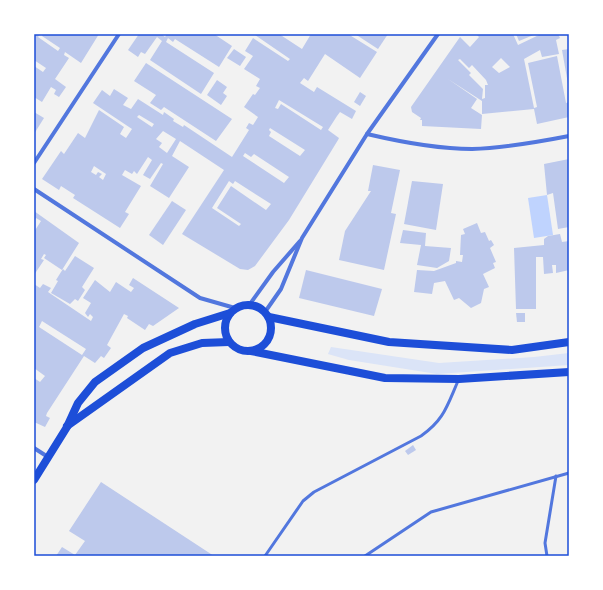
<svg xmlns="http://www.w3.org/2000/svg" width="603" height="590" font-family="'Exo 2',sans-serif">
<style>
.green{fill:#dbe4f7}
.water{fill:#bfd3fe}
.building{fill:#bdc9ec;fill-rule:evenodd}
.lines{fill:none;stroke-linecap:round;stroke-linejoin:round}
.service{stroke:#5277de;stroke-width:3}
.minor{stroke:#5277de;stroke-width:4}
.secondary{stroke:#1d4ed8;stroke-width:8}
.neatline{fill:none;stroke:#1d4ed8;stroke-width:1.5}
</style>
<rect width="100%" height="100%" fill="#f2f2f2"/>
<!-- green -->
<polygon class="green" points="331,347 439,363 534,357 569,353 569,365 437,374 349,360 328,354"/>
<!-- water -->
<polygon class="water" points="547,195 553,235 534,238 528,198"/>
<!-- building -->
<g class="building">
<polygon points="34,34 40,34 38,37 58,51 60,48 42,36 43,34 99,34 81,63 65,52 64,55 69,58 55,79 66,87 59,97 54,94 56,90 51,87 42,102 34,97 34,66 43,72 46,68 34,60"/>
<polygon points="139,34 161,34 165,37 167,34 214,34 232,46 219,67 175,39 173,42 168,38 166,42 214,73 201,94 150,60 162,41 157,37 145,54 141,52 138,57 128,50"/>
<path d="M256 34H279L302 49 311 34H348L377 52 360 78 325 54 308 81 304 78 300 83 314 92 317 87 356 111 352 119 340 112 337 116 328 130 339 138 338 140 289 220 255 266 248 270 240 269 182 234 224 170 180 141 172 156 189 167 169 198 150 186 163 164 161 163 150 179 143 175 152 160 148 157 137 174 134 171 132 174 125 170 122 175 141 186 125 212 129 214 120 228 73 198 75 195 61 186 59 190 42 179 61 151 64 154 78 133 85 138 99 110 124 127 120 134 126 138 132 129 93 103 102 90 110 96 114 89 128 98 123 105 131 109 138 99 163 115 164 112 174 119 173 121 183 127 184 125 232 157 249 130 246 128 249 123 253 125 258 117 244 107 253 94 255 95 260 88 256 86 260 79 244 69 253 56 245 51 253 38 288 61 290 59 255 35ZM279 100 323 127 321 130 281 104 278 109 275 108ZM139 115 154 124 152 127 137 117ZM270 128 305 150 300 156 269 136 271 132 269 130ZM163 131 176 139 167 153 159 147 162 143 156 139ZM245 153 251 157 254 154 289 177 284 183 243 156ZM94 166 106 174 103 180 99 177 102 174 98 172 96 175 91 172ZM229 181 233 184 235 181 271 204 266 210 231 186 217 208 241 224 239 226 212 208Z"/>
<polygon points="355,34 388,34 378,49"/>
<path d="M476 34H513L518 45 541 34H558L560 38 556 40 559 54 542 57 540 50 524 59 534 108 537 107 528 63 557 56 566 103 569 102V117L537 124 534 109 482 114V101L448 79 477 99 471 108 482 115 481 129 422 126V120H420L421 118 412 112 411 107 460 37 470 47 479 37ZM501 58 510 67 499 73 492 67ZM460 59 469 68 472 65 486 80 488 85H485V98L482 99 483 89 469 75 471 73 458 60Z"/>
<polygon points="516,34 536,34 519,41"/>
<polygon points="234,49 246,57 240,66 227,58"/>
<polygon points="569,49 569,84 568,84 562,50"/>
<polygon points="146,63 232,119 216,141 164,107 161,110 150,103 156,95 134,81"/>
<polygon points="217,80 227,87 223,93 227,96 221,105 207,95"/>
<polygon points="360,92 366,96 360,106 354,102"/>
<polygon points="34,112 44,118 34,134"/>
<polygon points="569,159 569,227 558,229 553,193 547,195 544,164"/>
<polygon points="373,165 400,170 391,213 396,214 384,270 339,260 345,231 371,191 368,191"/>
<polygon points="412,181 443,184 436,230 404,224"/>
<polygon points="172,201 186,210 163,245 149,235"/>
<polygon points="34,211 79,243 62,270 44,258 46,255 44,254 41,259 44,260 34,275 34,232 41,221 36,218 34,222"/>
<polygon points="477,223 481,233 485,232 489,241 491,240 494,245 490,248 496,262 493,263 495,268 483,274 489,287 484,289 481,303 471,308 459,298 454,300 445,281 434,283 432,294 414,292 417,270 434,271 456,263 456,261 462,262 463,255 460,255 461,235 465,234 463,229"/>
<polygon points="403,230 426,233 425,246 451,248 449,261 437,268 417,265 421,245 400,243"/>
<polygon points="560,234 562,242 569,241 569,270 556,273 556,265 552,265 553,273 544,274 543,257 536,257 536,309 516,309 514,248 544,245 544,239 548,236"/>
<polygon points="75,256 94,268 82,287 85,290 78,301 75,299 70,304 51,293 58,281 56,280 61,272 63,269 65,271"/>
<polygon points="306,270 382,289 374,316 299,298"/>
<path d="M133 278 179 308 153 326 149 324 145 330 127 318 128 316 124 314 107 345 111 348 104 358 101 356 95 363 84 356 47 413 46 416 50 418 45 427 34 422V378L40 382 45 376 34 368V284L40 288 43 284 51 288 48 292 91 321 93 317 90 314 88 317 85 313 91 303 83 298 95 280 110 292 116 282 131 292 134 288 129 285ZM42 321 86 349 82 355 39 327Z"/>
<polygon points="516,313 525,313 525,322 517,322"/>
<polygon points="413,445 416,450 408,455 405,451"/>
<polygon points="101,482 214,556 56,556 62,547 75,555 85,541 69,531"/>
</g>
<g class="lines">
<!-- service -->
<g class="service">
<path d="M265 556 303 501 314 492 421 436C444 420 447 406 458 381"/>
<polyline points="365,556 431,512 569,473"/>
<polyline points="547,556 545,543 556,476"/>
</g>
<!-- minor -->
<g class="minor">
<path d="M367 134C401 142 437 149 472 149 505 148 538 142 569 136"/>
<polyline points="34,163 119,34"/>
<polyline points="34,189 200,298 235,308"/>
<polyline points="250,304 273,272 300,241"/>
<polyline points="265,312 281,289 302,238 367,134 438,34"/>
<polyline points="34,448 48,457"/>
</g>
<!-- secondary -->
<g class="secondary">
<circle cx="248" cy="328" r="23"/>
<polyline points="269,317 389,342 512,350 569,342"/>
<polyline points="251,351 385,378 459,379 569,372"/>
<polyline points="67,426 170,353 202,343 229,342"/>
<polyline points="34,480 67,427 78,403 95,382 143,348 195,324 230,313"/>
</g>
</g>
<!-- border -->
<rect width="603" height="590" fill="none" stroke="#ffffff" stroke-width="70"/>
<rect x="35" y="35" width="533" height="520" class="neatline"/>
</svg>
